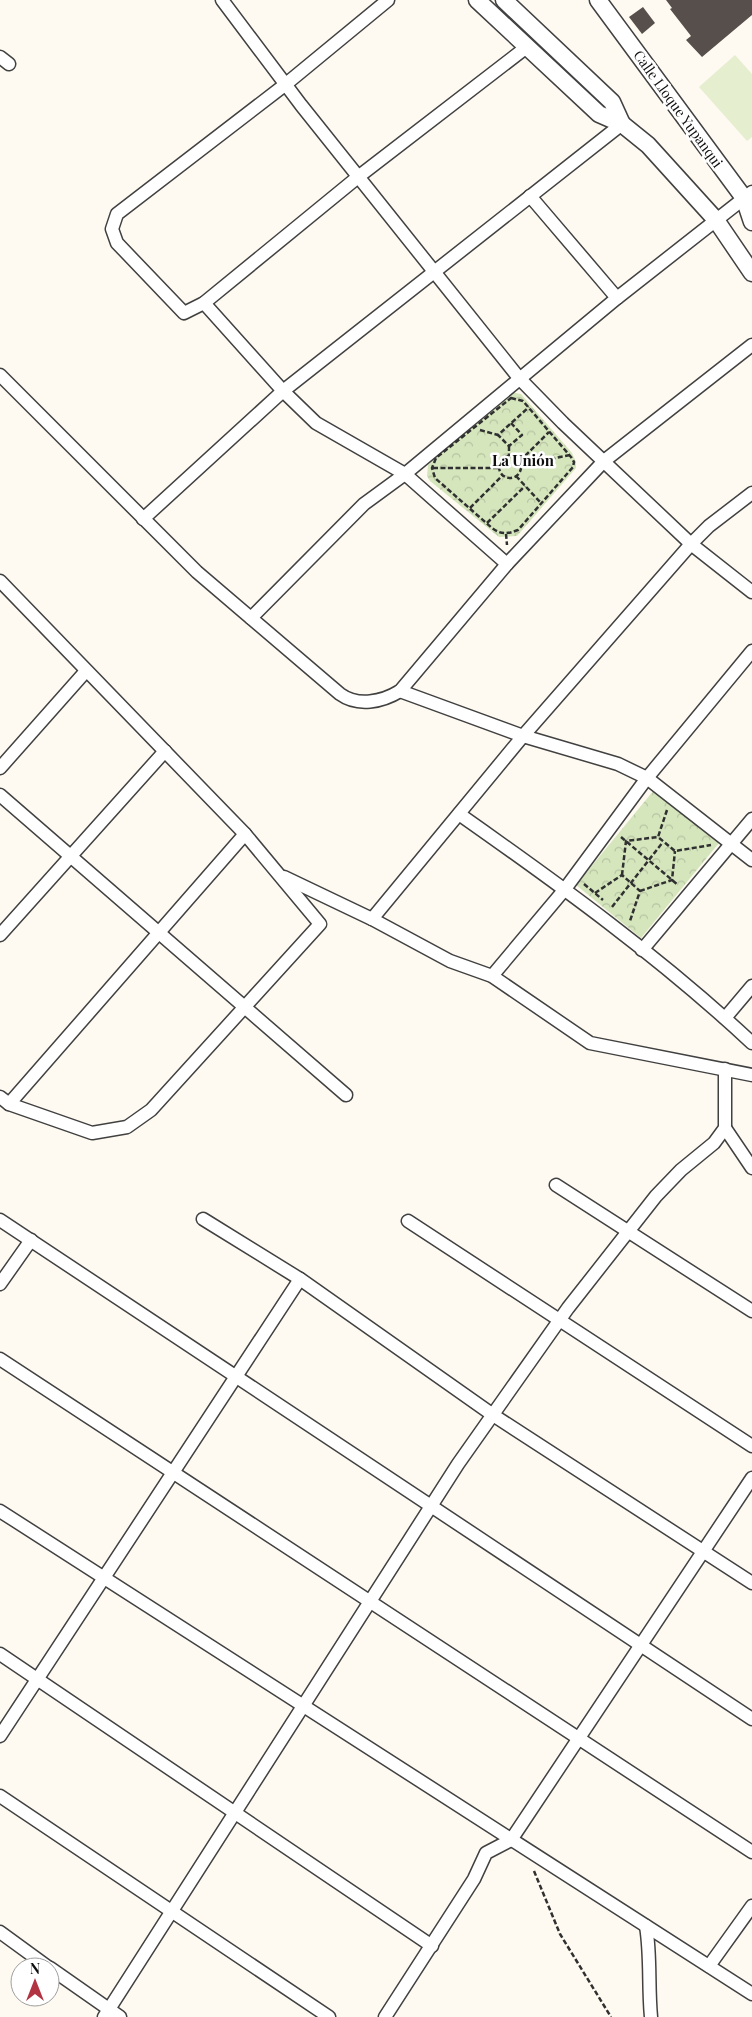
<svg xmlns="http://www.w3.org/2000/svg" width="752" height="2017" font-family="'Playfair Display',serif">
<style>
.park{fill:url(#park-crowns)}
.pitch{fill:#e5eece}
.building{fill:#564f4c}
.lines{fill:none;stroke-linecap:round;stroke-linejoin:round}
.minor-casing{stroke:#414141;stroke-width:15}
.tertiary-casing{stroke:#414141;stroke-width:19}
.path{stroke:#303030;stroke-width:2.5;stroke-dasharray:5 2.5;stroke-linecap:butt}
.minor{stroke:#fff;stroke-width:12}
.tertiary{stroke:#fff;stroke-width:16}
.labels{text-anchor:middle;stroke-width:5;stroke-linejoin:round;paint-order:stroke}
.street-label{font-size:14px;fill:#0e0e0e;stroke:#fff}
.neighbourhood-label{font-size:15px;font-weight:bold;fill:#0e0e0e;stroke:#fff}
</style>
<defs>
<pattern id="park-crowns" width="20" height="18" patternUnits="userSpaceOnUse" patternTransform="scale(1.25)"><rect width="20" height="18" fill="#d5e6bd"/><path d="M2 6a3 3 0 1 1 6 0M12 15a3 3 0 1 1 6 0" fill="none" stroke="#b6c4a1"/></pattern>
</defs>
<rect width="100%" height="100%" fill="#fefaf1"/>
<!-- park -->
<g class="park">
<polygon points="510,392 521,394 572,453 576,462 576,468 517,536 499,537 430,481 427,476 428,465 505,395"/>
<polygon points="654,790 719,843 641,938 576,885"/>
</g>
<!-- pitch -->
<polygon class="pitch" points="735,55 752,74 752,137 747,141 699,87"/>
<!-- building -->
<g class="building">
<polygon points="666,0 752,0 752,15 702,57 686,40 691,36 670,9 672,8"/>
<polygon points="643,7 655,23 642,34 629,17"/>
</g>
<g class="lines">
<defs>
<g id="minor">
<polyline points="222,0 301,105 519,378 563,423 691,544 752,592"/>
<polyline points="388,0 286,84 117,214 112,229 117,243 184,313 204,303 358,177 528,46"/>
<polyline points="0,57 9,64"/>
<polyline points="530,196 617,298"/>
<polyline points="204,303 283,391 316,423 405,474 507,564"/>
<path d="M0 375 197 572 340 694C358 707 382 702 400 691L507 564 604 461 752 345"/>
<polyline points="143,519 283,391 622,124"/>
<polyline points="0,581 245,834 320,924 151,1110 127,1127 92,1133 9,1104 0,1097"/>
<polyline points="251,618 364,504 405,474 617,298 752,192"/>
<polyline points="400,691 523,736 618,764 647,778 752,860"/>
<polyline points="0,768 86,671"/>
<polyline points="0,795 346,1095"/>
<path d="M459 814C560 885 661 958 752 1043"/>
<polyline points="284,877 372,919 450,961 492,976 590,1043 752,1075"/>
<polyline points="372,919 523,736 691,544 709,526 752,493"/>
<polyline points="0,935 165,751"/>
<polyline points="642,950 752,819"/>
<polyline points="492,976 565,889 647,778 752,651"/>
<polyline points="725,1018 752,986"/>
<polyline points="9,1104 245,834"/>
<polyline points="725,1128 752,1168"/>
<polyline points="556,1185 752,1311"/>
<polyline points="203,1219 300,1279 493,1415 752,1583"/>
<polyline points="0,1220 752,1719"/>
<polyline points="408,1221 752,1446"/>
<polyline points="0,1284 31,1240"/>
<polyline points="0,1359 752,1852"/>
<polyline points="0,1511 752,1994"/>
<polyline points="0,1654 432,1946"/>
<polyline points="0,1736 300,1279"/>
<polyline points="0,1796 329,2017"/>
<path d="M646 1926C651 1956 648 1986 651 2017"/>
<polyline points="0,1932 48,1967"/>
<polyline points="709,1966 752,1906"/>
<polyline points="50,1968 120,2017"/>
<polyline points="104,2017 458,1464 568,1308 656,1196 681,1170 714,1143 725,1128 725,1069"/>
<polyline points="385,2017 474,1879 486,1853 511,1840 752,1478"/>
</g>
<g id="tertiary">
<polyline points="477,0 599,114 622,124 648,145 716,220 752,273"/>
<polyline points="504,0 612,102 622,124"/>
<polyline points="598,0 744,198 752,222"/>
</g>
</defs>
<!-- minor casing -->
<use href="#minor" class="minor-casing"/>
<!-- tertiary casing -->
<use href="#tertiary" class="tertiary-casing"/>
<!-- path -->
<g class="path">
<path d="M511 398 523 401 571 457 574 462 573 467 518 530C508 534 501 535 492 528L435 478 432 468 436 458Z"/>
<polyline points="511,423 522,435 509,446 498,435 529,407"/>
<polyline points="480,430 498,435"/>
<polyline points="509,446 509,456"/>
<circle cx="510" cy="467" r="11"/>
<polyline points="520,461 549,432"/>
<polyline points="521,465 570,455"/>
<polyline points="433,468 499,468"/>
<polyline points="516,476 540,502"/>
<polyline points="470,508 503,475"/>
<polyline points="487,523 525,486"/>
<polyline points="506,534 507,545"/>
<polyline points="667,810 658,837 675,851 711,845"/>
<polyline points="621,837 678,885"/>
<polyline points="622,875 626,841 658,837"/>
<polyline points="584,884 603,900"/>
<polyline points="640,891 672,880 675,851"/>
<polyline points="595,893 622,875 640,891 630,921"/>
<polyline points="612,907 663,842"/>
<polyline points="534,1871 560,1934 611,2017"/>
</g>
<!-- minor -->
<use href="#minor" class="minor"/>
<!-- tertiary -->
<use href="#tertiary" class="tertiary"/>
</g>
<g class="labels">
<!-- street labels -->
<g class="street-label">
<text transform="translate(678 109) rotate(54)" y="5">Calle Lloque Yupanqui</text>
</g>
<!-- neighbourhood labels -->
<g class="neighbourhood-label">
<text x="523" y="466">La Unión</text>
</g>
</g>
<!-- north arrow -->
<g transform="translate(35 1982)"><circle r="24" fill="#ffffff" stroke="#9f9f9f"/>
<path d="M0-4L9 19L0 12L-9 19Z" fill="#b23342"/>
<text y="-8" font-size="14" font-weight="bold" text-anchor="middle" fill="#0e0e0e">N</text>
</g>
</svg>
